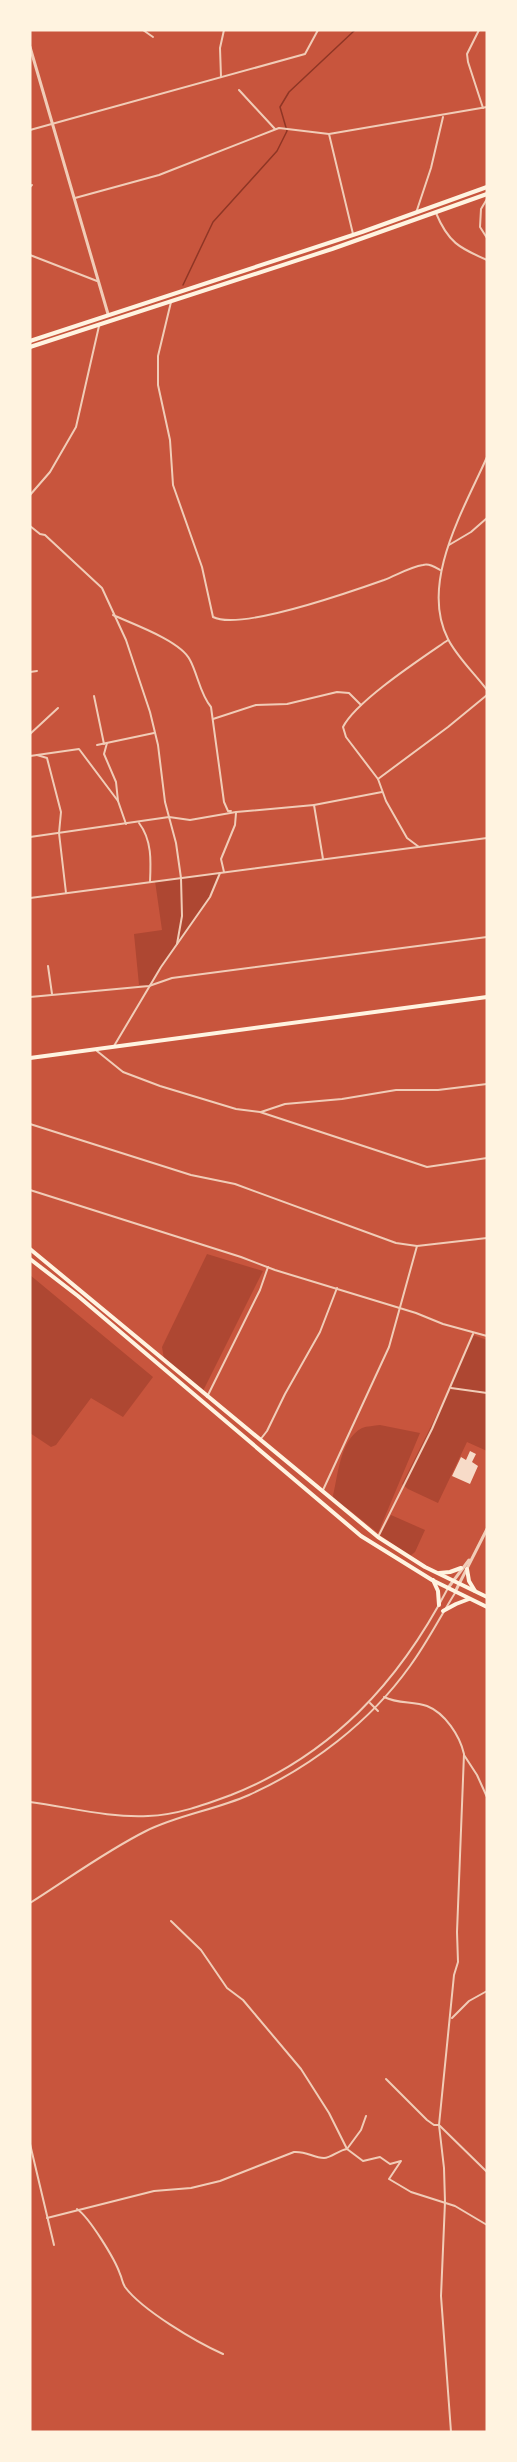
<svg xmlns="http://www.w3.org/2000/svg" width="517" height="2462" font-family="'Public Sans',sans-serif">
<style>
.green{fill:#ae4732}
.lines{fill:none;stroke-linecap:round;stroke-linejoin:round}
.stream{stroke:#8f3625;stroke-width:1.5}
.building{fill:#f7dbc8}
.pedestrian{stroke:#f1ccb7;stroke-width:2}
.minor{stroke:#f1ccb7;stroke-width:2}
.tertiary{stroke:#f1ccb7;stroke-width:3}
.secondary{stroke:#fff3e0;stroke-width:4}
.primary{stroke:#fff3e0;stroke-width:4}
</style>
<rect width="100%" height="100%" fill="#c8553d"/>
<!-- green -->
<g class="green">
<polygon points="220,873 210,897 149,986 139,985 134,934 162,930 155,881"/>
<polygon points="207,1254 263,1271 202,1393 164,1359 162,1347"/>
<polygon points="30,1275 153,1377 123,1417 91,1398 56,1445 51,1447 30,1433"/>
<polygon points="473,1335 487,1340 487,1451 467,1442 438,1503 408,1489 402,1484 450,1388"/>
<path d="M380 1425 420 1433 378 1533 348 1509 332 1500C338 1478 339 1440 362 1428 367 1426 374 1426 380 1425Z"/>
<polygon points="391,1515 425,1530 415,1552 410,1556 380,1535"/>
</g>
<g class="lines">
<!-- stream -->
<polyline class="stream" points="183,285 213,222 277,151 287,131 280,107 289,92 355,30"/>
</g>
<!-- building -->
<polygon class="building" points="470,1451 476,1454 472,1462 478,1466 470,1484 452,1476 461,1457 466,1460"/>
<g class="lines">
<!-- pedestrian -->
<polyline class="pedestrian" points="177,944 182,916 181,878"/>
<!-- minor -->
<g class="minor">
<polyline points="143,30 153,37"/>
<polyline points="479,30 467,54 468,62 483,108"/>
<polyline points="221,77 220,48 224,30"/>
<polyline points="239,90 275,129"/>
<polyline points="30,130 305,54 318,30"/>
<polyline points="329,134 353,234"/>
<polyline points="30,187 32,185"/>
<polyline points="75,198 159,175 279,128 329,134 487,107"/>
<polyline points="487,199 481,209 480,227 487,238"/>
<polyline points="416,213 431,168 443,117"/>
<path d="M436 213C448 242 459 248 487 260"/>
<polyline points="30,255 97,281"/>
<path d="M171 302 158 356V385L170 440 173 485 202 567 213 617C240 631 353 591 384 580 397 575 410 567 423 565 429 563 435 567 440 570"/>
<path d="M487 457C464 509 419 583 448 639 457 657 475 674 487 690"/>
<polyline points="30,495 50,472 76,427 99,326"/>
<polyline points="30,526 40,534 45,535 102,588 126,640 150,712 158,745 165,802 176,843 181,878"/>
<polyline points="449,545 471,532 487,518"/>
<path d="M113 615C133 624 181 641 190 660 198 675 200 694 211 707L224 802 228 811H231"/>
<polyline points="30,672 37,671"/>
<polyline points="94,696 104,744"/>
<polyline points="213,719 256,705 287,704 337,692 349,693 361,705"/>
<polyline points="30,734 58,708"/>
<polyline points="107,743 104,754 116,782 118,801"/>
<polyline points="97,745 154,733"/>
<polyline points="37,755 47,758 61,812 59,833 66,893"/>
<polyline points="30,756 79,749 118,801 126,824"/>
<polyline points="378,779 448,727 487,695"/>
<polyline points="314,805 382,792"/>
<path d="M139 823C152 840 151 861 150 882"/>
<polyline points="30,837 169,817 190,820 236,812 314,805 323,859"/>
<path d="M419 847 407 838 386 801 378 779 346 737 343 727C356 701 422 658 448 640"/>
<polyline points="224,872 221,859 235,825 236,813"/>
<polyline points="30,898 487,838"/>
<polyline points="48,966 52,994"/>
<polyline points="30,997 149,986 172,978 487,937"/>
<polyline points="114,1046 161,967 210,897 220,873"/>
<polyline points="97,1051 123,1072 160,1086 236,1109 260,1112 412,1162 427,1167 487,1158"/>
<polyline points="261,1112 285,1104 342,1099 396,1090 438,1090 487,1084"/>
<polyline points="30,1124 191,1175 235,1184 396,1243 417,1246 487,1238"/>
<polyline points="30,1190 241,1257 275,1270 416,1313 443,1324 487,1336"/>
<polyline points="451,1388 487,1393"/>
<polyline points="207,1397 260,1290 268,1267"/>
<polyline points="260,1440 267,1431 285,1394 320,1332 337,1288"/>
<polyline points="323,1490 389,1347 417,1246"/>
<polyline points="378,1537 432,1429 473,1334"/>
<path d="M384 1697C398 1704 413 1701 427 1706 445 1713 460 1736 464 1754L457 1932 458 1962 454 1975 439 2125 444 2168 445 2202 441 2296 451 2432"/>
<polyline points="370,1703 378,1711"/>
<polyline points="464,1755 477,1775 487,1797"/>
<path d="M30 1802C69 1807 108 1818 148 1816 177 1815 204 1805 231 1795 332 1755 399 1682 448 1588"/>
<path d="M30 1903C68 1879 106 1851 146 1831 178 1815 215 1810 249 1795 311 1767 370 1722 410 1666 427 1643 440 1617 455 1593"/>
<polyline points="171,1921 201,1950 227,1988 243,2000 301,2069 329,2113 347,2149 363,2161 380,2157 390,2164 401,2161 389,2179 411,2192 455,2206 487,2225"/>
<polyline points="452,2018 469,2001 487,1991"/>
<polyline points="386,2079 427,2120 434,2125 439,2125 487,2172"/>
<polyline points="30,2144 54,2245"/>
<path d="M77 2209C89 2217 115 2259 120 2274 122 2278 122 2282 125 2287 142 2310 196 2342 223 2354"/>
<path d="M47 2218 154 2191 191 2188 220 2181 294 2152C307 2151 313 2158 324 2158 331 2158 339 2150 347 2149L361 2130 366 2116"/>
</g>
<!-- tertiary -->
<g class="tertiary">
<polyline points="30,47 108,314"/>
<polyline points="448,1588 469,1560"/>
<polyline points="455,1592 487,1529"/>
</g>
<!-- secondary -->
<g class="secondary">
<polyline points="30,341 362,232 487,187"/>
<polyline points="30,347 332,249 487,194"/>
<polyline points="30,1058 487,997"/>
</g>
<!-- primary -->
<g class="primary">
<polyline points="30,1249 378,1537 425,1567 487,1597"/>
<polyline points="30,1259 78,1296 361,1536 432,1580 487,1607"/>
<polyline points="467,1569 469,1581 475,1591"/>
<polyline points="439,1573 450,1572 461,1568"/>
<polyline points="433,1580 438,1591 439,1605"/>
<polyline points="443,1611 456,1604 469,1599"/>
</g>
</g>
<!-- border -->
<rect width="517" height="2462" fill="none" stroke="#fff3e0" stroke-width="63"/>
</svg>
